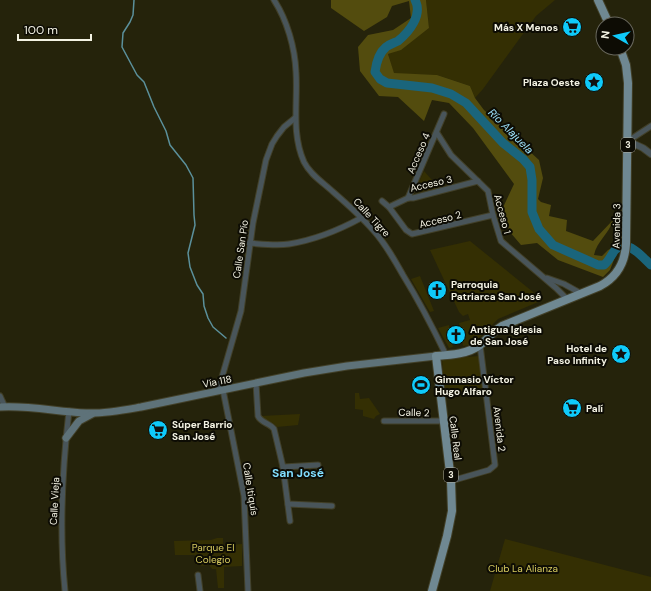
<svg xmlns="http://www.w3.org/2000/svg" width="651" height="591" font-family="'DM Sans',sans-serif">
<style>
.green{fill:#342f03}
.forest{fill:#534c0e}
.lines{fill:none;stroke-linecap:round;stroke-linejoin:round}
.stream{stroke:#5b909b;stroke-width:1.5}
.river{stroke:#1a657c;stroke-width:9}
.minor-casing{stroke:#424029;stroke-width:7}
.tertiary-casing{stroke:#424029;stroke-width:8}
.secondary-casing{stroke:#424029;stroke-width:9}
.primary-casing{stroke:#424029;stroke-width:10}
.minor{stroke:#49555a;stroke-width:5}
.tertiary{stroke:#49555a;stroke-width:6}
.secondary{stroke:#5e7279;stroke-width:7}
.primary{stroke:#6f8892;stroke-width:8}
.labels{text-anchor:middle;stroke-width:4;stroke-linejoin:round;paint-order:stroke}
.shield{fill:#0d0c04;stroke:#afaea1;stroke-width:1}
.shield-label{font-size:9px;font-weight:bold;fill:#f4f3e4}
.poi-label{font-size:10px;font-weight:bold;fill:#f4f3e4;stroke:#0d0c04;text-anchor:start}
.street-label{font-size:10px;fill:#f4f3e4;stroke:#0d0c04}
.park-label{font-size:10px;fill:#d6ca5f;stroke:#0d0c04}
.water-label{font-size:11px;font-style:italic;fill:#9fe4fe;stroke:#0d0c04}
.quarter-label{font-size:12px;font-weight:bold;fill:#80ddfe;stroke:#0d0c04}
</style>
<rect width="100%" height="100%" fill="#25230b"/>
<!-- green -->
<g class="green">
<polygon points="426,0 555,0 536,16 483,89 475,98 470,86 437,75 394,74 388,54 401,49 429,28"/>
<polygon points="424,171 439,188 421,192 417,186"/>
<polygon points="470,241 543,300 498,319 474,343 470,345 463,346 459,323 470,320 468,314 463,316 459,312 430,250"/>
<polygon points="420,276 434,311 430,312 411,279"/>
<polygon points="449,325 453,347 449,348 438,328"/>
<polygon points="479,356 483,395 445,397 442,359"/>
<polygon points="355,393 359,393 360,399 369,398 380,414 376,416 374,419 363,416 363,410 355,409"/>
<path d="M300 414 298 425 277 427C272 420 265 422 261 416Z"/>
<polygon points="217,538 223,538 223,545 242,544 242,566 224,567 224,588 218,588 216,569 212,569 209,565 201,566 201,564 196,565 195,555 175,555 174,541 211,540"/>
<polygon points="505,539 651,577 651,591 490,591"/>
</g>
<!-- forest -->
<path class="forest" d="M331 0H426L429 28 401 50 388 54 394 73 437 75 470 86 475 98 484 110 539 160 543 178 538 199 541 202 551 205 549 216 567 220 566 231 593 241 613 220C609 234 597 241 594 255L602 256 608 250 620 244 610 270 603 277 558 260 537 243 521 245 498 218 514 184 473 128 449 103 432 100 424 121 398 97 379 96 360 71 358 47 368 35 393 30 411 18 409 1 392 6 387 17 364 31 331 8Z"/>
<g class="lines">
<!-- stream -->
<polyline class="stream" points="134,0 133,15 130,22 123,33 122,47 137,75 144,82 154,107 166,131 170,145 186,165 193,178 194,215 195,225 188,253 190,267 197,285 203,294 204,306 208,318 213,327 226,338"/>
<!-- river -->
<path class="river" d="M415 0C423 15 409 32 398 41 394 43 390 44 386 47 379 53 376 64 375 72L380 79 387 83 432 88 451 94 466 103 503 143 523 159 530 167 532 180V212L539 229 553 245 598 265H604C609 261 611 255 615 250 627 237 643 258 651 265"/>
<defs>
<g id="minor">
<path d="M274 0C287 20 295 48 296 72 298 102 291 133 304 162 310 174 321 181 331 190 346 203 360 215 373 230 385 243 394 259 403 275 419 301 433 328 446 355"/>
<polyline points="437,133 451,155 488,191 493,215 501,241 556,288 568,300"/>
<polyline points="628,141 651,126"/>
<polyline points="408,198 444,114"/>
<polyline points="382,201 389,207 406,230 412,234 493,215"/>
<polyline points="389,207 408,198 413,198 478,181"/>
<path d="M249 243C262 244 276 246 289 244 314 240 339 230 361 218"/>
<polyline points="547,278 564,284 582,294"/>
<path d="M256 383 258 416C261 423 270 423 274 429L283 467 290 521"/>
<polyline points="223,390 244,496 248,591"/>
<polyline points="218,391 241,311 253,223 266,160 272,144 277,136 284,127 295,118"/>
<polyline points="0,396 5,407"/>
<polyline points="384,421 444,421"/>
<polyline points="283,467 318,465"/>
<polyline points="451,481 489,470 495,465 480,345"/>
<polyline points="288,504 332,506"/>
<polyline points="198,575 200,591"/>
<path d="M65 591C59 531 62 471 69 411"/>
</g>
<polyline id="tertiary" points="628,141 643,148 651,154"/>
<g id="secondary">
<path d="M0 407C29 405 58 412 86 413 104 414 124 410 141 407L304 373 347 366 436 356"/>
<polyline points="66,438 79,421 92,414"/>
</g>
<g id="primary">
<polyline points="598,0 609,24"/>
<path d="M432 591 447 536 452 511 451 481 436 356C451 355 468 354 480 345 488 339 493 331 502 326L600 286C617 277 625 263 626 244L628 83 626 65 620 48"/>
</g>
</defs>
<!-- minor casing -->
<use href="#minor" class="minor-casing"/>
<!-- tertiary casing -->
<use href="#tertiary" class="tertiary-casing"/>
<!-- secondary casing -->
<use href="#secondary" class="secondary-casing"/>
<!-- primary casing -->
<use href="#primary" class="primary-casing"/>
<!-- minor -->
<use href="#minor" class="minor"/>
<!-- tertiary -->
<use href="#tertiary" class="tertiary"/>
<!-- secondary -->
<use href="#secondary" class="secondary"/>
<!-- primary -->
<use href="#primary" class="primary"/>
</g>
<!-- icons -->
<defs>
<symbol id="supermarket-disc" viewBox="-11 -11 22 22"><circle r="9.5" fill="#0fcafa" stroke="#0d0c04"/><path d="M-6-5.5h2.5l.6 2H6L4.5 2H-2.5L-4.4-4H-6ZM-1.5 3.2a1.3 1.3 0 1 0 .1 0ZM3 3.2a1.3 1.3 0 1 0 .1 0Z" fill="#111"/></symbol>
<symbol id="sight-disc" viewBox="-11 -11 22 22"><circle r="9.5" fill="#0fcafa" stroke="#0d0c04"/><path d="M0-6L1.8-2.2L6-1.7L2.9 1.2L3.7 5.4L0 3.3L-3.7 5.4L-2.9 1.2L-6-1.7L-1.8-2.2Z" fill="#111"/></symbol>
<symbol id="church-disc" viewBox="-11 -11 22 22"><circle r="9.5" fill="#0fcafa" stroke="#0d0c04"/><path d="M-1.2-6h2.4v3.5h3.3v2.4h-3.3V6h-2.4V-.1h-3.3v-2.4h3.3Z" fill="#111"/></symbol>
<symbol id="stadium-disc" viewBox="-11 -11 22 22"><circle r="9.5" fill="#0fcafa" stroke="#0d0c04"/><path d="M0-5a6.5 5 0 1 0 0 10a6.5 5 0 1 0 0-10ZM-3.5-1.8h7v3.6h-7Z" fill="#111"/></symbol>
</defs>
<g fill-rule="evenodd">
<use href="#supermarket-disc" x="561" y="16" width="22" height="22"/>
<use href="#sight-disc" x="583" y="71" width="22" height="22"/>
<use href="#church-disc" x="426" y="279" width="22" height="22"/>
<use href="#church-disc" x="445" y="324" width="22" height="22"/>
<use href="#sight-disc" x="610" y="343" width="22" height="22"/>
<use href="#stadium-disc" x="410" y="374" width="22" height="22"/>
<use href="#supermarket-disc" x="561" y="397" width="22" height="22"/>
<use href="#supermarket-disc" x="147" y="419" width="22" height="22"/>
</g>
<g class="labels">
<!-- shield labels -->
<g class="shield">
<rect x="621" y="138" width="14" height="14" rx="3"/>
<rect x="444" y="468" width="14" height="14" rx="3"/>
</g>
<g class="shield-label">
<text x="628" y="148">3</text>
<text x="451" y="478">3</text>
</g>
<!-- poi labels -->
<g class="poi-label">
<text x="558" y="31" text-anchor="end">Más X Menos</text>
<text x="580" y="86" text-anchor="end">Plaza Oeste</text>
<text x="451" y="288">Parroquia<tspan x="451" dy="12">Patriarca San José</tspan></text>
<text x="470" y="333">Antigua Iglesia<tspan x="470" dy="12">de San José</tspan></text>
<text x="607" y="352" text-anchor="end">Hotel de<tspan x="607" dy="12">Paso Infinity</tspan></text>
<text x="435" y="383">Gimnasio Víctor<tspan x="435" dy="12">Hugo Alfaro</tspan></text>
<text x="586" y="412">Palí</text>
<text x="172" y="428">Súper Barrio<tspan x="172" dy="12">San José</tspan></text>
</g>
<!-- street labels -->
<g class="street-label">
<text transform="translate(418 153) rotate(-67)" y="4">Acceso 4</text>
<text transform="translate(431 183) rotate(-13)" y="4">Acceso 3</text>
<text transform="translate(503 214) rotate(75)" y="4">Acceso 1</text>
<text transform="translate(372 217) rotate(47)" y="4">Calle Tigre</text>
<text transform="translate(440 219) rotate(-14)" y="4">Acceso 2</text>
<text transform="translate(616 226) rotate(-89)" y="4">Avenida 3</text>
<text transform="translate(240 249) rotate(-82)" y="4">Calle San Pío</text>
<text transform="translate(217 381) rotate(-11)" y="4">Vía 118</text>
<text transform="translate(414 412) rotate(1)" y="4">Calle 2</text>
<text transform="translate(500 429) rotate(83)" y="4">Avenida 2</text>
<text transform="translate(456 438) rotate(83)" y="4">Calle Real</text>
<text transform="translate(251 489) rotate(81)" y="4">Calle Itiquís</text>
<text transform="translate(54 501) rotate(-87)" y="4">Calle Vieja</text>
</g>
<!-- park labels -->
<g class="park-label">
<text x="213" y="551">Parque El<tspan x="213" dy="12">Colegio</tspan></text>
<text x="523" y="572">Club La Alianza</text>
</g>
<!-- water labels -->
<g class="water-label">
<text transform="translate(511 131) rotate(45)" y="4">Río Alajuela</text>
</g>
<!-- quarter labels -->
<g class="quarter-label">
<text x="298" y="477">San José</text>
</g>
</g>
<!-- north arrow -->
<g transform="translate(615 36) rotate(278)"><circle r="19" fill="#0d0c04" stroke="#69685e"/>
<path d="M0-3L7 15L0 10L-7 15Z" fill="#0fcafa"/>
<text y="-6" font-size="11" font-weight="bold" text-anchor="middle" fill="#f4f3e4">N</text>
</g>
<!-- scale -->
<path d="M18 34v6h73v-6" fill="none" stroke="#f4f3e4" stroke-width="2"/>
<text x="24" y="34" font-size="12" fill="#f4f3e4" stroke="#0d0c04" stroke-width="3" paint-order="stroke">100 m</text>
</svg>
